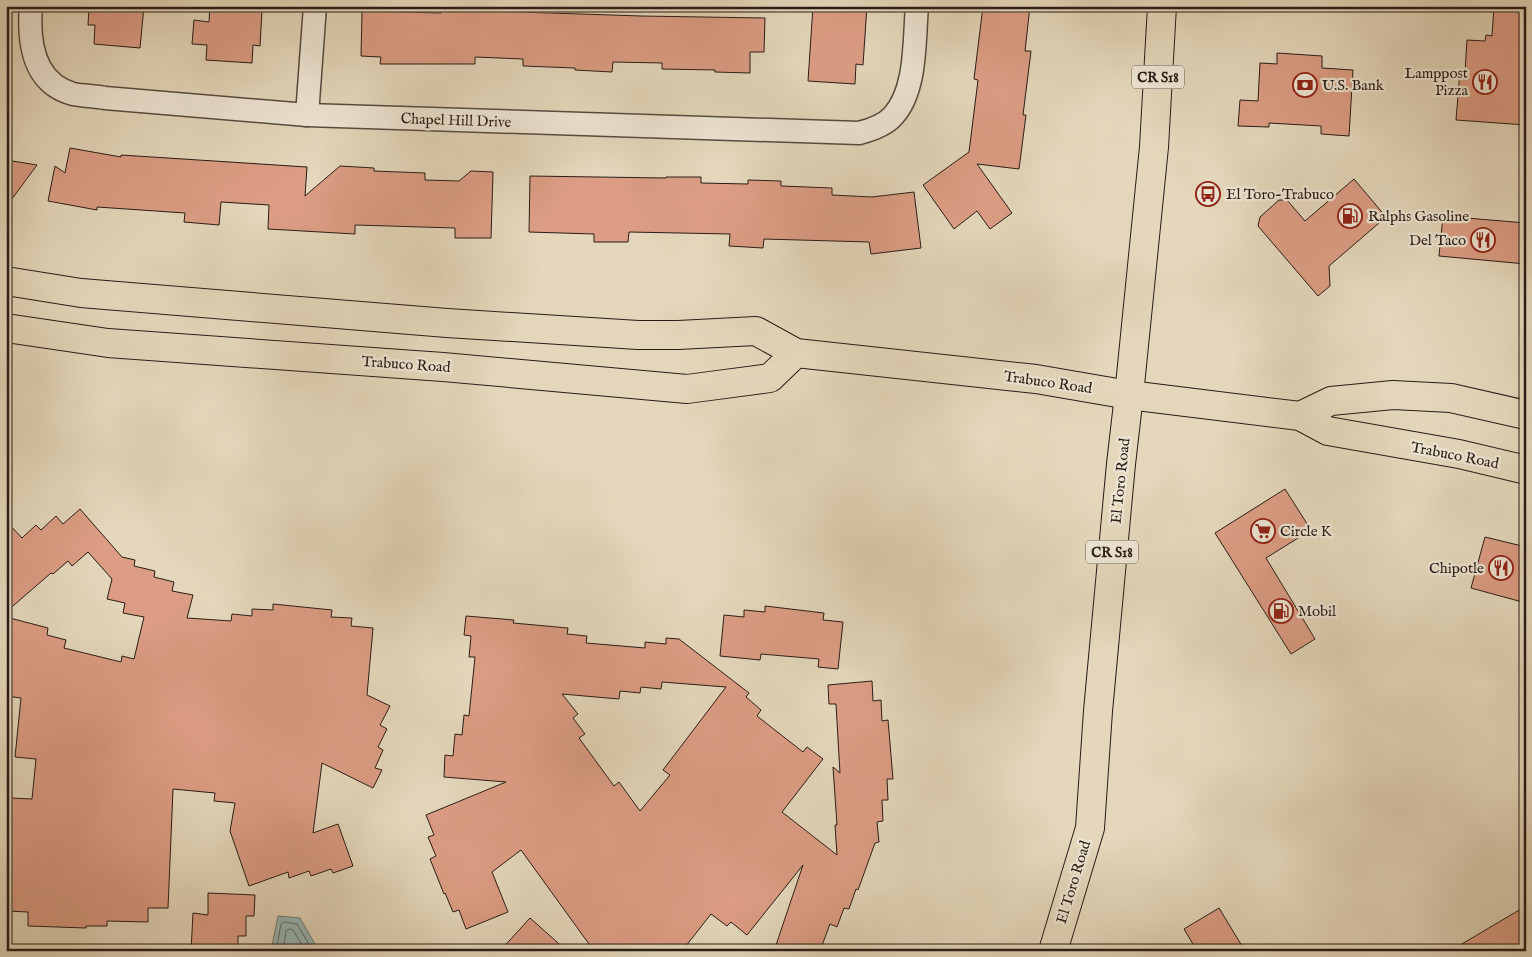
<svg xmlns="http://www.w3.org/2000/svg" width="1532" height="957" font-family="'IM FELL English',serif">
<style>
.water{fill:#97b8b6;stroke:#6b7a76}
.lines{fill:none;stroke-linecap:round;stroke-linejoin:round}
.shore{stroke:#606a66;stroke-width:1}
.building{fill:#dc9d84;stroke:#281c17;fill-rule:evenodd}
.street-casing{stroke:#574b40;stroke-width:25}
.primary-casing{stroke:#281c17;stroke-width:30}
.street{stroke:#ede5d3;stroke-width:22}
.primary{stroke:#e4d7bb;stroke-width:28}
.labels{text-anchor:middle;stroke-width:4.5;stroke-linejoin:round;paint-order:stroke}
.shield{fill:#ede5d3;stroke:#63584f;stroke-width:1}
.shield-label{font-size:14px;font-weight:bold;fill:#281c17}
.poi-label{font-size:15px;fill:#281c17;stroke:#ede5d3;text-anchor:start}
.street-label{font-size:15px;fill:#281c17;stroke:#ede5d3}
</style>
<rect width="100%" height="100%" fill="#e4d7bb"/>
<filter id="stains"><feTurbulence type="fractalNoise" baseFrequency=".004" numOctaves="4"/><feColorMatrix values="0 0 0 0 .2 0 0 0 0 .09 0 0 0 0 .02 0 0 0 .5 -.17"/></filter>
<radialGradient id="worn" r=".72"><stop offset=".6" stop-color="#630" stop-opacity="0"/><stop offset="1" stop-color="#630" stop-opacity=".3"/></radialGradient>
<!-- water -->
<polygon class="water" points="278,916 300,918 319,951 271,951"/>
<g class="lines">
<!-- shore -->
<g class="shore">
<polyline points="276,951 281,924 284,922 297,924 313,951"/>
<polyline points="283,951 286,931 289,929 293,930 306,951"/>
</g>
</g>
<!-- building -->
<g class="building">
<polygon points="89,6 144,6 140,48 94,44 95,25 88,25"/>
<polygon points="210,6 262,10 260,46 253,45 252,63 206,60 207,45 192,44 194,20 209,22"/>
<polygon points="441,6 472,6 472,10 489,9 489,11 641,16 765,18 764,52 750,52 750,73 715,72 715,70 662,69 662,63 613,62 612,72 575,70 575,68 523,66 523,59 475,57 475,64 380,64 381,57 361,56 362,11 441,13"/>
<polygon points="813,6 867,6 863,65 856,64 855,84 808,81"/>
<polygon points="983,6 1030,6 1025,51 1031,51 1023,115 1026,115 1019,169 977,164 1012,213 990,229 977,211 954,229 923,185 969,152 978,80 974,79"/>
<polygon points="1494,6 1526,6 1526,125 1456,120 1460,71 1465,72 1467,40 1485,41 1486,35 1492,36"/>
<polygon points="1277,53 1322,56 1322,68 1353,70 1349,136 1321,134 1321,126 1269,123 1269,127 1238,126 1240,100 1258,101 1260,63 1277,64"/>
<polygon points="70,148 121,157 121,155 307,167 305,196 340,166 374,168 374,171 425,173 425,180 459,181 471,171 493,172 491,238 455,238 455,228 355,225 355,234 268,229 269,205 221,202 219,225 184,222 185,213 97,207 97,210 48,201 55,166 65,173"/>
<polygon points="6,160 37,165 6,207"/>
<polygon points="530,176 666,178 666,177 701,177 701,183 748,184 748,180 781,181 781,186 832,188 832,195 872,197 914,192 921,248 871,254 869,242 764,239 763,248 729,246 730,234 629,232 628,242 594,242 594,234 529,232"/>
<polygon points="1354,179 1386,217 1329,266 1330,286 1318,296 1258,226 1260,217 1279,200 1287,200 1305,221"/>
<polygon points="1443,216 1526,223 1526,264 1439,256"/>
<polygon points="1285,489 1311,530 1266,558 1315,639 1291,654 1215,533"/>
<polygon points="80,509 122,557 135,560 134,566 155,571 154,577 174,582 172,591 193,595 187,618 231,621 232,614 252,616 252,609 273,610 273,604 332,610 331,617 352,618 351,626 373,628 367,695 390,706 380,725 387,729 378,747 383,750 375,768 382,770 373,788 322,763 313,833 338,824 353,866 333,873 331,869 311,876 309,871 289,878 288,872 249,886 230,831 235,803 214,801 215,793 173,789 168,908 148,908 148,922 107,921 107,926 86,926 86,928 28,926 28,912 7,911 11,798 32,799 36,759 15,757 21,698 6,696 6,617 48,628 47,635 66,640 64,648 121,662 122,656 134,659 144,617 123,613 125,603 107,599 112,579 88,552 72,566 68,561 53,574 51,573 6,612 6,521 22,538 36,525 41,530 56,516 63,524"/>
<polygon points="1485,537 1526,547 1526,603 1471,588"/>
<polygon points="765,606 824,613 823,620 843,622 838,669 818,667 819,659 761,654 760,660 720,656 724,615 744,617 744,610 765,612"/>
<path d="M466 616 514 620 513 623 568 628 567 634 587 636 586 643 645 648V642L666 644V638L679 639 749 693 746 697 761 710 757 716 803 752 807 747 823 759 782 812 837 855 835 825H837L833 767 840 773 836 704H829L828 685 872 681 873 701 881 700 882 721 888 720 893 779H887L888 800H882L883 821 877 822 879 842 875 843 858 890 856 889 849 909 844 908 837 927 830 924 820 951H774L803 865 747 935 731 922 727 926 711 914 682 951H596L589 944 521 850 492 872 508 912 466 929 459 910 453 912 445 893 444 894 430 859 436 856 428 837 434 835 426 815 506 782 444 777 445 755 453 756 455 734 462 735 464 715 469 716 475 657H469L471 636 464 635ZM662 682 726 687 663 770 670 775 640 811 619 782 614 786 579 738 585 734 573 718 578 714 562 694 619 699 620 691 640 693 641 687 661 689Z"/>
<polygon points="208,893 255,895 254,916 246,916 246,936 238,936 238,951 191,951 193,913 208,915"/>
<polygon points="1526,906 1526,951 1450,951"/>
<polygon points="1219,908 1245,951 1197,951 1184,929"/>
<polygon points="530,918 567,951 500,951"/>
</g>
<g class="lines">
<defs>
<g id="street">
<path d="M31 6C28 42 33 83 73 94 83 96 95 96 105 98L307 115 859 133C871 130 885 125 893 116 917 90 914 40 917 6"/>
<polyline points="307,115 315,6"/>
</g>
<g id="primary">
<polyline points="6,281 81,293 447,323 638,335 678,335 756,331 796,353 1036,379 1129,395 1300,416 1328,431 1459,454 1526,470"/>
<polyline points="6,328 108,343 443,367 687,389 770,378 796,353"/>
<polyline points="1300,416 1331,401 1393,395 1451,398 1526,415"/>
<polyline points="1053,951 1090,828 1098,711 1121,464 1129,395 1154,147 1162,6"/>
</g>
</defs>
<!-- street casing -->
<use href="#street" class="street-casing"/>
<!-- primary casing -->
<use href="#primary" class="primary-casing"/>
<!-- street -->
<use href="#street" class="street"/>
<!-- primary -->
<use href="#primary" class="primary"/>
</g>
<!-- icons -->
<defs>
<symbol id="restaurant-ring" viewBox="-11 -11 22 22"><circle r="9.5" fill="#ede5d3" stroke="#8f2418" stroke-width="1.5"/><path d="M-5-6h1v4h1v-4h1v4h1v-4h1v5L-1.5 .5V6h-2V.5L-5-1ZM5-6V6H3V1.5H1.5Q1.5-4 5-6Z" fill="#8f2418"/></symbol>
<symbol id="bank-ring" viewBox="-11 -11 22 22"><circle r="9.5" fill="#ede5d3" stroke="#8f2418" stroke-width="1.5"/><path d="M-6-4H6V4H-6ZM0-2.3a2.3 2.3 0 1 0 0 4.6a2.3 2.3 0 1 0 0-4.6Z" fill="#8f2418"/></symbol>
<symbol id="bus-ring" viewBox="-11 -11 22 22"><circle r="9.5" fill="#ede5d3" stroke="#8f2418" stroke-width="1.5"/><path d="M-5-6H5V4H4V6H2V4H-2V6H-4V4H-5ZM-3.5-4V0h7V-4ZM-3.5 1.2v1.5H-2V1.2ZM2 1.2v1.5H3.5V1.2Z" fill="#8f2418"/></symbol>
<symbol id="fuel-ring" viewBox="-11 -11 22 22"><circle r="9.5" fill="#ede5d3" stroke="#8f2418" stroke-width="1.5"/><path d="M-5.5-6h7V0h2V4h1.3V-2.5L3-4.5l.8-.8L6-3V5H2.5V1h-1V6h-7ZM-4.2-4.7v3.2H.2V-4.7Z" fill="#8f2418"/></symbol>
<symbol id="supermarket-ring" viewBox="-11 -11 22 22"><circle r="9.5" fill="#ede5d3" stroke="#8f2418" stroke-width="1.5"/><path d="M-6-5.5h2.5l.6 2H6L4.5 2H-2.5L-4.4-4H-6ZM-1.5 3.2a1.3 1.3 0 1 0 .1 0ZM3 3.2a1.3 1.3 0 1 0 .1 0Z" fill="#8f2418"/></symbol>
</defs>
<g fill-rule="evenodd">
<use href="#restaurant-ring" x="1471" y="68" width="28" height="28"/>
<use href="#bank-ring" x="1291" y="71" width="28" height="28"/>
<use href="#bus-ring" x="1194" y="180" width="28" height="28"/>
<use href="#fuel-ring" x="1336" y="202" width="28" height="28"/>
<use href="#restaurant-ring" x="1469" y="226" width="28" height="28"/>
<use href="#supermarket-ring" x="1249" y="517" width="28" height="28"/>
<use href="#restaurant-ring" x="1487" y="554" width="28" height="28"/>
<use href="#fuel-ring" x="1267" y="597" width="28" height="28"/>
</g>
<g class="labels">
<!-- shield labels -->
<g class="shield">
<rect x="1132" y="65.5" width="52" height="23" rx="4"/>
<rect x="1086" y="540.5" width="52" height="23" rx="4"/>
</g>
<g class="shield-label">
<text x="1158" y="82">CR S18</text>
<text x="1112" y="557">CR S18</text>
</g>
<!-- poi labels -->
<g class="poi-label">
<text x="1468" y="78" text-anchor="end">Lamppost<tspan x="1468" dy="17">Pizza</tspan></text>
<text x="1322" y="90">U.S. Bank</text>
<text x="1226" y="199">El Toro-Trabuco</text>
<text x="1368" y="221">Ralphs Gasoline</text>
<text x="1466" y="245" text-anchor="end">Del Taco</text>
<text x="1280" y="536">Circle K</text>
<text x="1484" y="573" text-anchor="end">Chipotle</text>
<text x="1298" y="616">Mobil</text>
</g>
<!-- street labels -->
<g class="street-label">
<text transform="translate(456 120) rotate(2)" y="5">Chapel Hill Drive</text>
<text transform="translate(406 364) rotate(4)" y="5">Trabuco Road</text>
<text transform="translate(1048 382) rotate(8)" y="5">Trabuco Road</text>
<text transform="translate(1455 455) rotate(11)" y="5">Trabuco Road</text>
<text transform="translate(1120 481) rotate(-84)" y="5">El Toro Road</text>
<text transform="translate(1073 882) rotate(-73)" y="5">El Toro Road</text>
</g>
</g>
<!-- margin -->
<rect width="1532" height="957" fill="none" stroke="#e4d7bb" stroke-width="25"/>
<rect x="8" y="8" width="1517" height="942" fill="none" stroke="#281c17" stroke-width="2.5"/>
<rect x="12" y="12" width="1507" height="932" fill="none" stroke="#281c17"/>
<rect width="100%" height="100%" filter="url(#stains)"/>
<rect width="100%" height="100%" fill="url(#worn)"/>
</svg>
